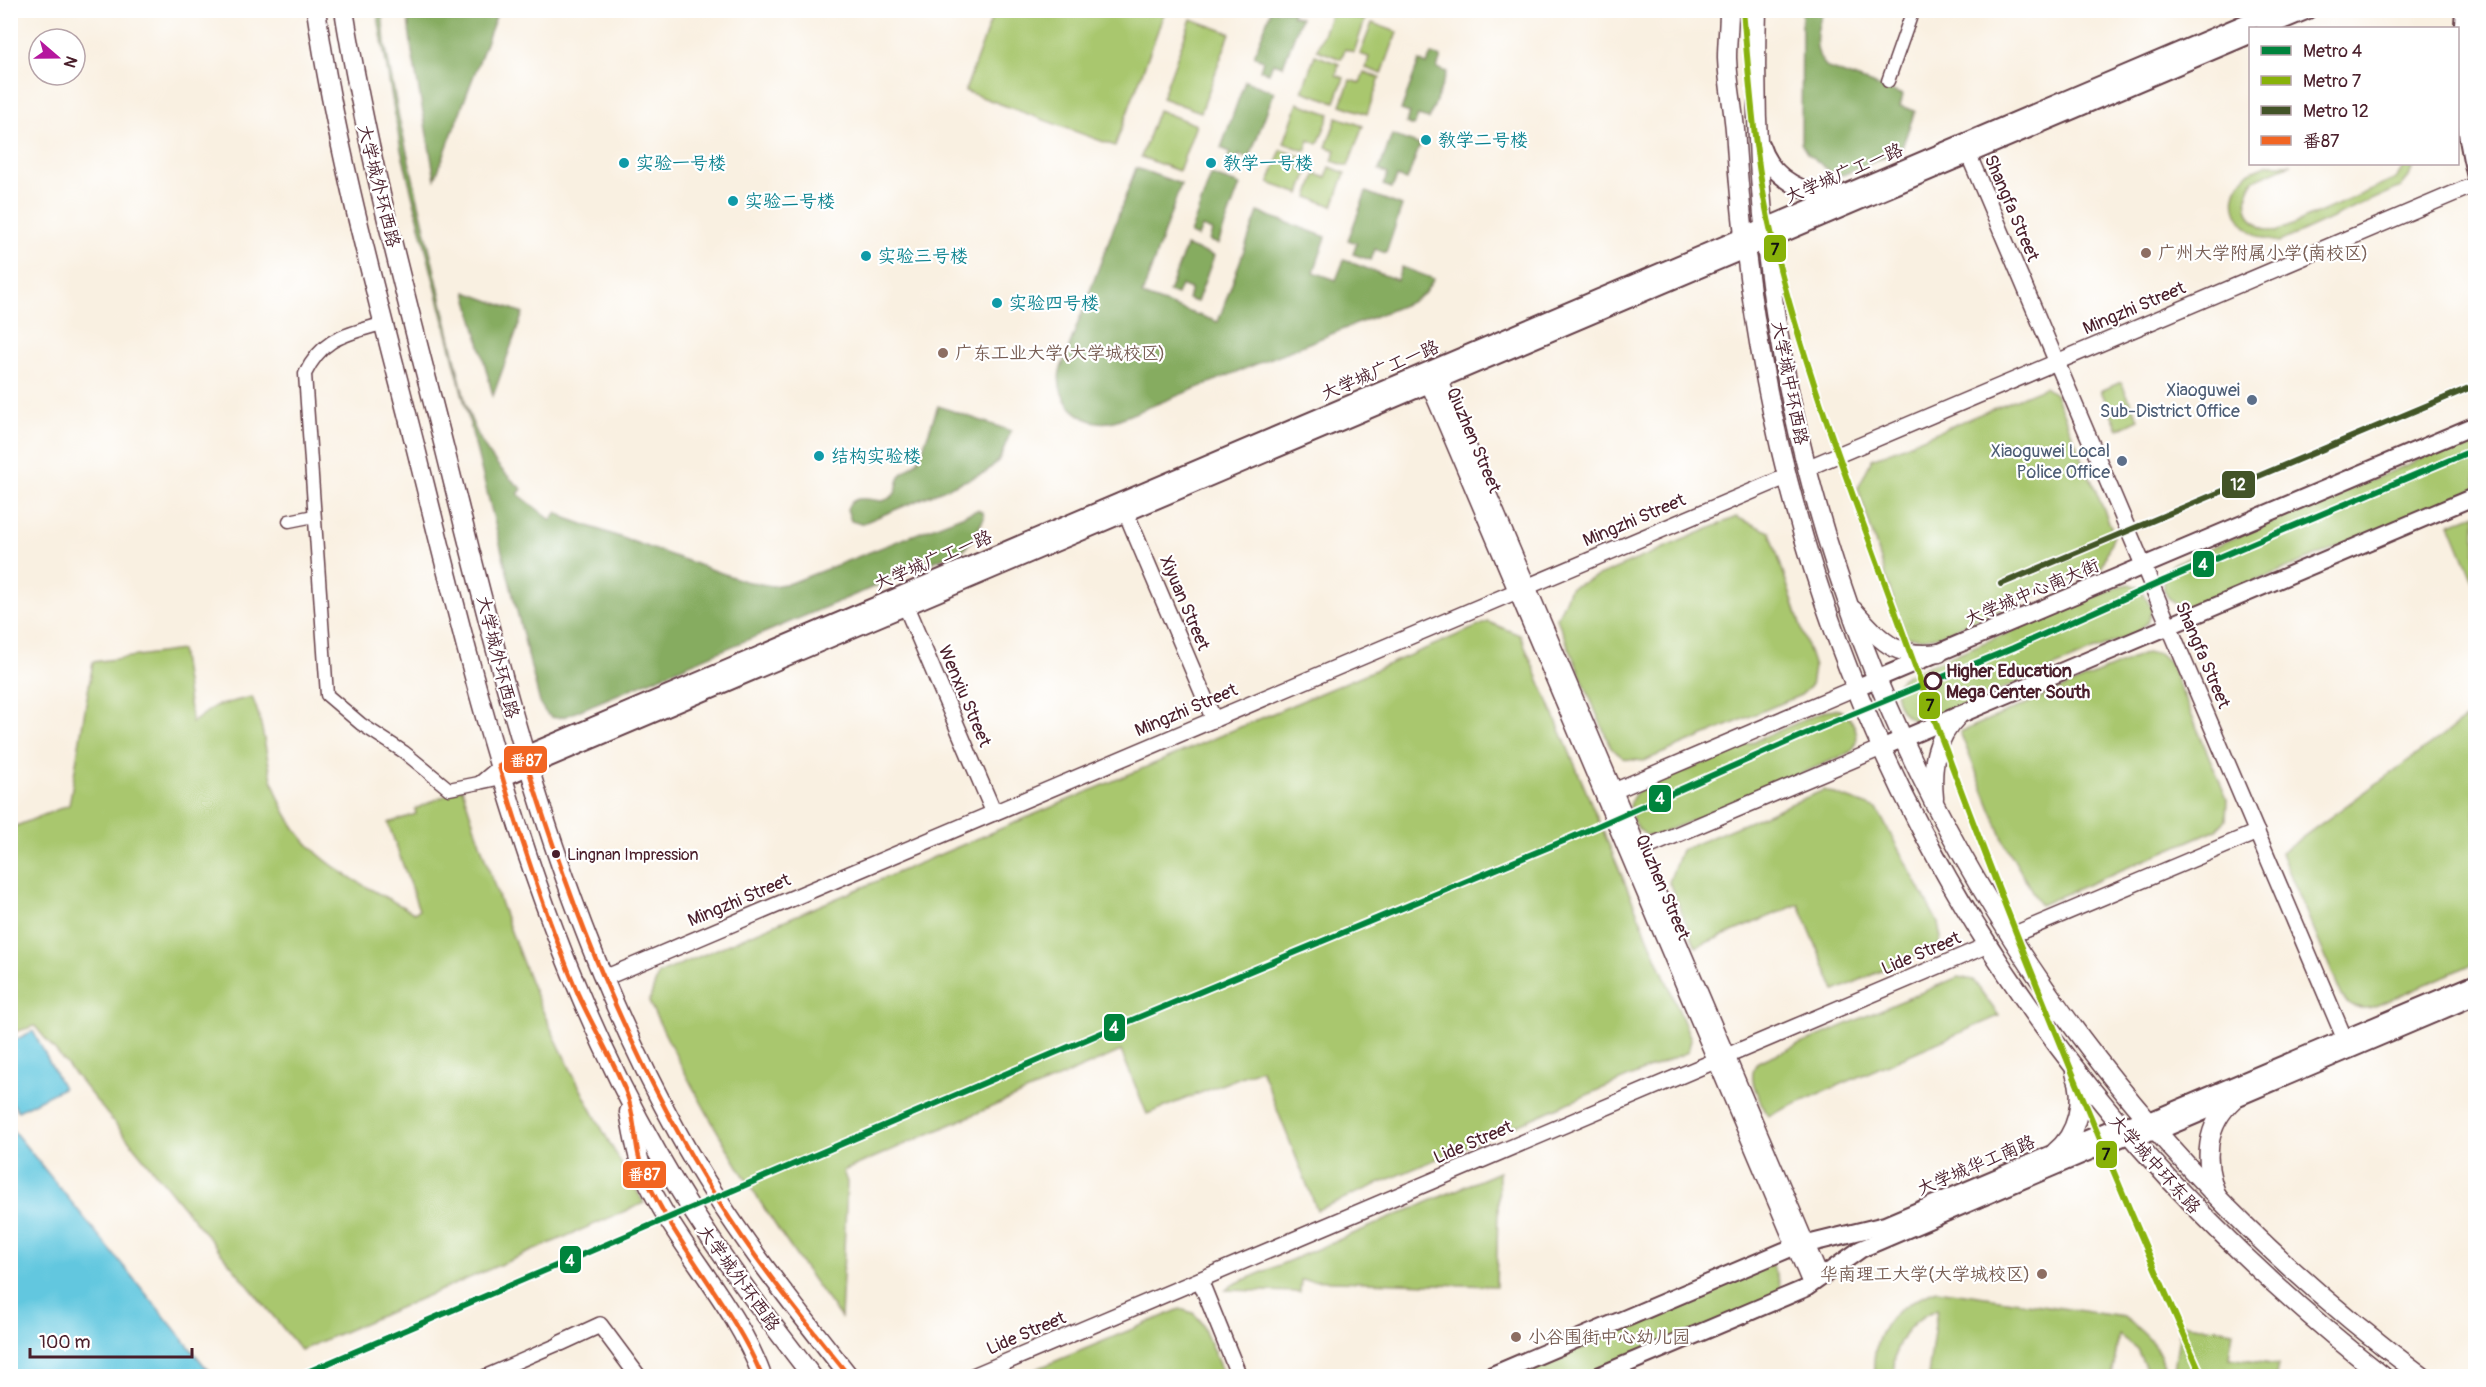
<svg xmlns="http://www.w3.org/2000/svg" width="2486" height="1387" font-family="Pangolin,'LXGW WenKai TC',sans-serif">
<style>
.green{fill:#a9c76e;stroke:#7a734c;stroke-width:1.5}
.forest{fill:#86ac61;stroke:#686646;stroke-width:1.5}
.water{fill:#62c7df;stroke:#567385;stroke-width:1.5}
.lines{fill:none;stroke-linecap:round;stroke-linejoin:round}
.minor-casing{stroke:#643e46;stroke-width:15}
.tertiary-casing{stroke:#643e46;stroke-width:18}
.secondary-casing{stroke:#643e46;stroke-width:20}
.primary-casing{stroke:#643e46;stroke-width:21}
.minor{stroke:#fff;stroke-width:12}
.tertiary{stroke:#fff;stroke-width:15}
.secondary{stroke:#fff;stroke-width:16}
.primary{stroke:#fff;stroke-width:18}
.bus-1-casing{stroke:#fff;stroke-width:9}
.bus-1{stroke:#f26522;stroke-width:4.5}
.metro-1-casing{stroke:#fff;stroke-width:10}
.metro-2-casing{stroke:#fff;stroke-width:10}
.metro-3-casing{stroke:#fff;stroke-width:10}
.metro-1{stroke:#00843d;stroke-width:6}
.metro-2{stroke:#88b209;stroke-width:6}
.metro-3{stroke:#435428;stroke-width:6}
.culture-dot{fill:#0f9aa8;stroke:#fff;stroke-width:2}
.education-dot{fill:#8d6e63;stroke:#fff;stroke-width:2}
.service-dot{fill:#5c6f8a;stroke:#fff;stroke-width:2}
.stop-dot{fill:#fff;stroke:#4a1f2b;stroke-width:3}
.bus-dot{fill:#4a1f2b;stroke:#fff;stroke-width:2}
.labels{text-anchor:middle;stroke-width:4.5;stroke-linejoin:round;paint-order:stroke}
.bus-label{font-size:16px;fill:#4a1f2b;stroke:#fff;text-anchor:start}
.culture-label{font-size:18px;fill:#0d838f;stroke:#fff;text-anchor:start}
.street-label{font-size:18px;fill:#4a1f2b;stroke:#fff}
.education-label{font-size:18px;fill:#785e54;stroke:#fff;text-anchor:start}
.service-label{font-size:18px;fill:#4e5e75;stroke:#fff;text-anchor:end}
.stop-label{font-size:18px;font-weight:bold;fill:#4a1f2b;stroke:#fff;text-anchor:start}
.line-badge{stroke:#fff;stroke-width:2}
.badge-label{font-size:16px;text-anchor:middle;font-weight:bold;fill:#fff}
.pale-badge-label{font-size:16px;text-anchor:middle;font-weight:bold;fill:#111}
</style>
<rect width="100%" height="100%" fill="#fff"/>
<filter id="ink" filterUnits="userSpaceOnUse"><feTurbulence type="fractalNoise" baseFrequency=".0167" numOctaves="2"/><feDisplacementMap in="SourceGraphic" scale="12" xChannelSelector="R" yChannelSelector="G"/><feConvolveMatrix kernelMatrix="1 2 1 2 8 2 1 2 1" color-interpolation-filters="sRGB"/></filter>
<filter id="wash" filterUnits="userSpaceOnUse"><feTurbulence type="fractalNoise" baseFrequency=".008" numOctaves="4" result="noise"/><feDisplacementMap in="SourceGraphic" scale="24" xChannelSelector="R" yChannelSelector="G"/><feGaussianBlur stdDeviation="1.35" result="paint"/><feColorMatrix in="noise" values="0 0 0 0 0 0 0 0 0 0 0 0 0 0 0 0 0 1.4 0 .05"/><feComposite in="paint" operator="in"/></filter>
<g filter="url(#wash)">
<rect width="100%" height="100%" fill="#f9f0e1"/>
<!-- green -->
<g class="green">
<polygon points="994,11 1165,11 1115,146 965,91"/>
<polygon points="1332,11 1365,20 1354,52 1345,49 1341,59 1317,50"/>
<polygon points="1191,19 1230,33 1201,112 1162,98"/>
<polygon points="1372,23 1397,32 1382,74 1366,68 1369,57 1360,54"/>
<polygon points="1315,55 1339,64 1336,75 1344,78 1335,102 1302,91"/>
<polygon points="1364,72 1380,78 1367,114 1341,105 1350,80 1360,83"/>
<polygon points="1298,103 1330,114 1318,144 1309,140 1305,151 1284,143"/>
<polygon points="1158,110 1196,125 1179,171 1141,157"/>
<polygon points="1337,117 1363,126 1348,166 1332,161 1336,150 1326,147"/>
<polygon points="1281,150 1302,157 1299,168 1308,171 1300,194 1269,183"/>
<path d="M2269 164H2291L2254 180C2238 204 2249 227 2276 232L2396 179 2405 164H2414L2409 177 2401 187 2279 242C2244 238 2218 204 2247 174 2253 169 2262 167 2269 164Z"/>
<polygon points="1330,167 1345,173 1333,206 1308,197 1316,174 1326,178"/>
<polygon points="2121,382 2139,419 2118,429 2101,391"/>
<polygon points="2045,387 2055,394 2114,534 2102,567 1938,636 1921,639 1905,636 1858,488 1872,459"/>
<path d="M2475 436V489L2194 607C2168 610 2151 582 2173 564Z"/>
<polygon points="2475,514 2475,585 2450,524"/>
<polygon points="1736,517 1770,532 1814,667 1811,686 1801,695 1644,761 1625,759 1611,748 1557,619 1570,588"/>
<path d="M2130 584 2141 589 2152 609 2147 623 2137 632 1925 722C1902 724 1885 691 1904 676L2120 586Z"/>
<path d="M1488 622 1520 635 1691 1039 1688 1052 1317 1210 1261 1069 1147 1114 1121 1051 843 1171 847 1182 841 1318C764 1216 705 1117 649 1002L658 974Z"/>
<path d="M181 650 192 723 215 706 252 697C264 724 265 754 273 782 296 858 351 877 414 913L419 910 388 823 416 814 415 809 462 788C484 857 507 926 535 993 566 1066 604 1135 644 1203L301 1350 35 1026 11 1033V828L69 805 93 662Z"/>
<polygon points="2146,653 2159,653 2169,662 2227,799 2226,820 2217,829 2040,905 2005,844 1960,732"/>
<path d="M1836 709C1854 714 1865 740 1849 753L1653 837C1633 834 1621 803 1639 791L1827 710Z"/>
<path d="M2475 712V963L2373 1007C2359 1010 2349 1007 2342 996L2281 853Z"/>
<polygon points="1824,790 1877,809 1938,923 1941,938 1938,946 1835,991 1799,904 1696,947 1669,882 1681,850"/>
<path d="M1958 977 1973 980 1999 1016 1768 1116C1761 1101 1744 1077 1758 1062Z"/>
<polygon points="1499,1172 1496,1286 1301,1280 1300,1292 1226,1290 1232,1285"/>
<polygon points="1770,1261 1784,1293 1587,1376 1499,1376"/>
<path d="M1937 1290 2124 1317C2145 1333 2163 1348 2166 1376H2149L2137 1349 2119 1335 2112 1376H1928L1937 1309C1907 1322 1892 1344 1894 1376H1874C1871 1329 1895 1305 1937 1290Z"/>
<polygon points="1180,1309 1193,1313 1200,1320 1224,1376 1020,1376"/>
<polygon points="2181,1323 2233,1331 2229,1358 2278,1365 2276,1376 2173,1376"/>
</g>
<!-- forest -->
<g class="forest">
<polygon points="1271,10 1293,11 1292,15 1301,18 1283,66 1273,63 1269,73 1260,70 1263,60 1254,56"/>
<path d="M377 11H382L385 43 399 118 466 405C477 440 493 465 522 489L518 494 551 520 557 512 566 518 744 581 772 586 791 583 977 510 983 512 984 518 973 539 964 549 566 716C552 721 546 716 540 703L401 150Z"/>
<polygon points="407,11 498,11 435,179 412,52"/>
<path d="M1802 11H1823C1816 30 1811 52 1828 68L1903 95 1900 106 1915 111 1901 150 1843 175 1832 173 1807 153 1801 143Z"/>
<polygon points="1431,54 1441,57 1437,68 1447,72 1429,119 1418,116 1414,126 1406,123 1410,113 1401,110 1419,61 1427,64"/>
<polygon points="1245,81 1274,92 1249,159 1239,155 1235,165 1226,162 1230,152 1221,148"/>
<polygon points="1392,135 1420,145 1407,180 1397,177 1392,188 1383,185 1388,174 1379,170"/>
<path d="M1136 168 1181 184 1142 295 1218 322 1258 212 1326 237 1314 272 1336 280 1344 260 1397 280 1402 267 1434 279 1424 294 1411 302 1117 420C1087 431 1054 403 1060 371Z"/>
<polygon points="1211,175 1240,185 1218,244 1209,241 1212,231 1202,227 1198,237 1190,234"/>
<polygon points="1366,192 1402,206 1386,253 1375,249 1371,260 1353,254 1357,243 1348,240"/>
<polygon points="1186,246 1214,256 1197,302 1188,299 1191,289 1181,285 1177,295 1169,292"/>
<polygon points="466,292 523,313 493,396"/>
<path d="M938 406 1011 431 999 460 986 472 861 524 851 521 847 509C854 493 868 500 882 501 903 495 893 485 902 474 908 468 915 465 920 457Z"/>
</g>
<!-- water -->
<g class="water">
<polygon points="33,1031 63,1088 18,1111 11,1101 11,1042"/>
<polygon points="11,1128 213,1376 11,1376"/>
</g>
</g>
<g filter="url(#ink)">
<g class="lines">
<defs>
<g id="minor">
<polyline points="1888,81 1913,10"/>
<path d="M384 323C347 335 323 336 305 374L327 695 361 724 404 752 449 789 479 783"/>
<polyline points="289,521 314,516"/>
<polyline points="499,766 479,783 502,778"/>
<polyline points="485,1376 561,1343"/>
</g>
<g id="tertiary">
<polyline points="1964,144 2349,1049"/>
<polyline points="1436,370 1821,1278"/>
<polyline points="1424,373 1811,1285"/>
<polyline points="1807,468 2476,184"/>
<polyline points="1121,501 1214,720"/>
<polyline points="901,595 994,813"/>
<polyline points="1607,794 1855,688"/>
<polyline points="1631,854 1881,748"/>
<polyline points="2010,936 2257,832"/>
<polyline points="602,979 1786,477"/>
<polyline points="1200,1280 1239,1376"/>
<polyline points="561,1343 600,1325 638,1376"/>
<polyline points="973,1376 1988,945"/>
</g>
<g id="secondary">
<path d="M2464 10C2459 65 2462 123 2476 177"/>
<polyline points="2476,13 2476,94"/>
<polyline points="2265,28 2308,10"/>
<path d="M1761 146C1771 178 1807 197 1840 195"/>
<polyline points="1855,688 2476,425"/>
<polyline points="1881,748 2476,496"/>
<polyline points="499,766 2276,10"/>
<polyline points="502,778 2250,35"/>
<polyline points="1490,1376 1791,1248 1885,1225 2120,1125 2147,1122 2476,983"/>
<polyline points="1598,1376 1806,1288 1861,1249 2128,1135 2156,1132 2476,996"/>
</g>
<g id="primary">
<path d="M316 10C338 159 379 304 416 449 476 690 533 934 657 1152 702 1232 756 1304 812 1376"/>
<path d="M344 10C368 159 408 304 445 450 505 690 558 916 679 1135 727 1222 788 1299 849 1376"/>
<path d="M1729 10C1729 26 1727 42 1727 58 1728 87 1735 115 1736 144 1768 649 1986 1063 2383 1376"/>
<path d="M1757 10C1739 551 1989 1055 2422 1376"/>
<path d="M1853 610C1881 640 1894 659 1939 653"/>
<path d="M1934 798C1931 767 1935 738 1958 716"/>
<path d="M629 1112C633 1132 636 1155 644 1174 676 1246 735 1302 762 1376"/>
<path d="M2055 1152C2077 1135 2086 1099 2075 1073"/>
<path d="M2217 1196C2203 1161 2205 1125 2234 1099"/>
</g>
</defs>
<!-- minor casing -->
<use href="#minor" class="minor-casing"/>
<!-- tertiary casing -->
<use href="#tertiary" class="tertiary-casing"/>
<!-- secondary casing -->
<use href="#secondary" class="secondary-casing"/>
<!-- primary casing -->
<use href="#primary" class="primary-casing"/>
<!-- minor -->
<use href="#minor" class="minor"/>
<!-- tertiary -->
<use href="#tertiary" class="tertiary"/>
<!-- secondary -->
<use href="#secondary" class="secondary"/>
<!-- primary -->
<use href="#primary" class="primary"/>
<defs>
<path id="bus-1" d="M762 1376C731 1304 677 1247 645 1176 633 1149 637 1119 626 1092 612 1058 593 1027 578 994 547 920 522 843 499 766L524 755C572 912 632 1063 719 1202 757 1263 804 1320 849 1376"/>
</defs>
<!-- bus-1 casing -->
<use href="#bus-1" class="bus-1-casing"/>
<!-- bus-1 -->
<use href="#bus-1" class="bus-1"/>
<defs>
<polyline id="metro-1" points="298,1376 1113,1028 1566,840 1819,728 2013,648 2163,581 2476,449"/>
<path id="metro-2" d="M1743 10C1750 87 1755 166 1773 241 1807 382 1862 518 1911 655 1999 899 2097 1139 2202 1376"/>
<polyline id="metro-3" points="2001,584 2476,385"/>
</defs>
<!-- metro-1 casing -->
<use href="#metro-1" class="metro-1-casing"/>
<!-- metro-2 casing -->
<use href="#metro-2" class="metro-2-casing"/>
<!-- metro-3 casing -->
<use href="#metro-3" class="metro-3-casing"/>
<!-- metro-1 -->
<use href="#metro-1" class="metro-1"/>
<!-- metro-2 -->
<use href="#metro-2" class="metro-2"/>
<!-- metro-3 -->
<use href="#metro-3" class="metro-3"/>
</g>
</g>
<!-- markers -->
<g class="culture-dot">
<circle cx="1426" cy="140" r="6"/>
<circle cx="624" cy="163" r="6"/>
<circle cx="1211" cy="163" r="6"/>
<circle cx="733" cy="201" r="6"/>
<circle cx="866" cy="256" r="6"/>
<circle cx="997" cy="303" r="6"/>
<circle cx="819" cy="456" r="6"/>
</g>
<g class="education-dot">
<circle cx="2146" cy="253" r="6"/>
<circle cx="943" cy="353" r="6"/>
<circle cx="2042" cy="1274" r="6"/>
<circle cx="1516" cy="1337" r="6"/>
</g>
<g class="service-dot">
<circle cx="2252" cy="400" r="6"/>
<circle cx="2122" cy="461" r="6"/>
</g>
<circle class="stop-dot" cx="1933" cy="681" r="8"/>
<circle class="bus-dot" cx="556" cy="854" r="5"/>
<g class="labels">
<!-- bus labels -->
<g class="bus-label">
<text x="567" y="860">Lingnan Impression</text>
</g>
<!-- culture labels -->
<g class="culture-label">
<text x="1438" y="146">教学二号楼</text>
<text x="636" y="169">实验一号楼</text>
<text x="1223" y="169">教学一号楼</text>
<text x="745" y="207">实验二号楼</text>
<text x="878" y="262">实验三号楼</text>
<text x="1009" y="309">实验四号楼</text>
<text x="831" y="462">结构实验楼</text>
</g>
<!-- street labels -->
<g class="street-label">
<text transform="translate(1844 173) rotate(-23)" y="6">大学城广工一路</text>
<text transform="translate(379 186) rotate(76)" y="6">大学城外环西路</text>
<text transform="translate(2012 208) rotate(67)" y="6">Shangfa Street</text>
<text transform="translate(2134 308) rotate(-23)" y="6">Mingzhi Street</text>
<text transform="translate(1380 370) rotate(-23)" y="6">大学城广工一路</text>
<text transform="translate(1790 383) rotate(79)" y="6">大学城中环西路</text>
<text transform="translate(1474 440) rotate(67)" y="6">Qiuzhen Street</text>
<text transform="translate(1634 520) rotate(-23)" y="6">Mingzhi Street</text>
<text transform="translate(933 560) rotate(-23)" y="6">大学城广工一路</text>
<text transform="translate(2032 592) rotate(-23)" y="6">大学城中心南大街</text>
<text transform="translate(1185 603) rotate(67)" y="6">Xiyuan Street</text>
<text transform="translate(2203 655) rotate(67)" y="6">Shangfa Street</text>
<text transform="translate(498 657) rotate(76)" y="6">大学城外环西路</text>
<text transform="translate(965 696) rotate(67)" y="6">Wenxiu Street</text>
<text transform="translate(1186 710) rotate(-23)" y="6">Mingzhi Street</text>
<text transform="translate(1663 887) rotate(67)" y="6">Qiuzhen Street</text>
<text transform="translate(739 900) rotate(-23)" y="6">Mingzhi Street</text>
<text transform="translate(1921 953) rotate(-23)" y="6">Lide Street</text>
<text transform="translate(1473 1142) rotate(-23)" y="6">Lide Street</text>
<text transform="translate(2155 1164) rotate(48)" y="6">大学城中环东路</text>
<text transform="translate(1976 1165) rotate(-23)" y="6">大学城华工南路</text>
<text transform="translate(739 1278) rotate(54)" y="6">大学城外环西路</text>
<text transform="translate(1026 1333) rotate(-23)" y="6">Lide Street</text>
</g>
<!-- education labels -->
<g class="education-label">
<text x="2158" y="259">广州大学附属小学(南校区)</text>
<text x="955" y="359">广东工业大学(大学城校区)</text>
<text x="2030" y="1280" text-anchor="end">华南理工大学(大学城校区)</text>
<text x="1528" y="1343">小谷围街中心幼儿园</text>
</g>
<!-- service labels -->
<g class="service-label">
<text x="2240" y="396">Xiaoguwei<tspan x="2240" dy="21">Sub-District Office</tspan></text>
<text x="2110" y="457">Xiaoguwei Local<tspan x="2110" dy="21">Police Office</tspan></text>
</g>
<!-- stop labels -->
<g class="stop-label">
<text x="1946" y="677">Higher Education<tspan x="1946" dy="21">Mega Center South</tspan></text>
</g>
</g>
<g class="line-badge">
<rect x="1763" y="234" width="24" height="29" rx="6" fill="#88b209"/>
<rect x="2221" y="470" width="35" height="29" rx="6" fill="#435428"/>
<rect x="2192" y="550" width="23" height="28" rx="6" fill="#00843d"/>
<rect x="1918" y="691" width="23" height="29" rx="6" fill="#88b209"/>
<rect x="503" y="745" width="45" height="29" rx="6" fill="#f26522"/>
<rect x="1648" y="784" width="24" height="29" rx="6" fill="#00843d"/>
<rect x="1103" y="1013" width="23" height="29" rx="6" fill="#00843d"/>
<rect x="2095" y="1140" width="23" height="29" rx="6" fill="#88b209"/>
<rect x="622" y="1160" width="45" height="29" rx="6" fill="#f26522"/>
<rect x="559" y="1245" width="23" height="29" rx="6" fill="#00843d"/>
</g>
<g class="badge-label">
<text x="2238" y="490">12</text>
<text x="2203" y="570">4</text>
<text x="526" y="766">番87</text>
<text x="1660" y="804">4</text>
<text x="1114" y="1033">4</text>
<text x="644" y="1180">番87</text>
<text x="570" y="1266">4</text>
</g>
<g class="pale-badge-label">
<text x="1775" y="255">7</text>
<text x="1930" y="711">7</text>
<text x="2106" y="1160">7</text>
</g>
<!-- margin -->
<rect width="2486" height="1387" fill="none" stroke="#fff" stroke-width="36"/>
<!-- legend -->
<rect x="2249" y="27" width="210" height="138" fill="#ffffff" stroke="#b7a5aa" stroke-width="1.5"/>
<rect x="2261" y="46" width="30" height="9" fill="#00843d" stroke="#b7a5aa" stroke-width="1.5"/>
<text x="2303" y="57" font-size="18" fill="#4a1f2b">Metro 4</text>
<rect x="2261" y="76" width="30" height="9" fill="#88b209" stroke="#b7a5aa" stroke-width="1.5"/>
<text x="2303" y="87" font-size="18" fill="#4a1f2b">Metro 7</text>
<rect x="2261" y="106" width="30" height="9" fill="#435428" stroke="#b7a5aa" stroke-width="1.5"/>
<text x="2303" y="117" font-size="18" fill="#4a1f2b">Metro 12</text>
<rect x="2261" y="136" width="30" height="9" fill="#f26522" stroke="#b7a5aa" stroke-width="1.5"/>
<text x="2303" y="147" font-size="18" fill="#4a1f2b">番87</text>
<!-- north arrow -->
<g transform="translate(57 57) rotate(110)"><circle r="28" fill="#ffffff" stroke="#b7a5aa" stroke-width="1.5"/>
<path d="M0-4.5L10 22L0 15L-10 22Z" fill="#b5179e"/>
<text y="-9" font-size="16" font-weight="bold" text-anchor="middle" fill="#4a1f2b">N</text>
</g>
<!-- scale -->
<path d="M30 1348v9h162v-9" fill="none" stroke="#4a1f2b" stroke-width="3"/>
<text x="39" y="1348" font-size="18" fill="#4a1f2b" stroke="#ffffff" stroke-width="4.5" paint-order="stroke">100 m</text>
</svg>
